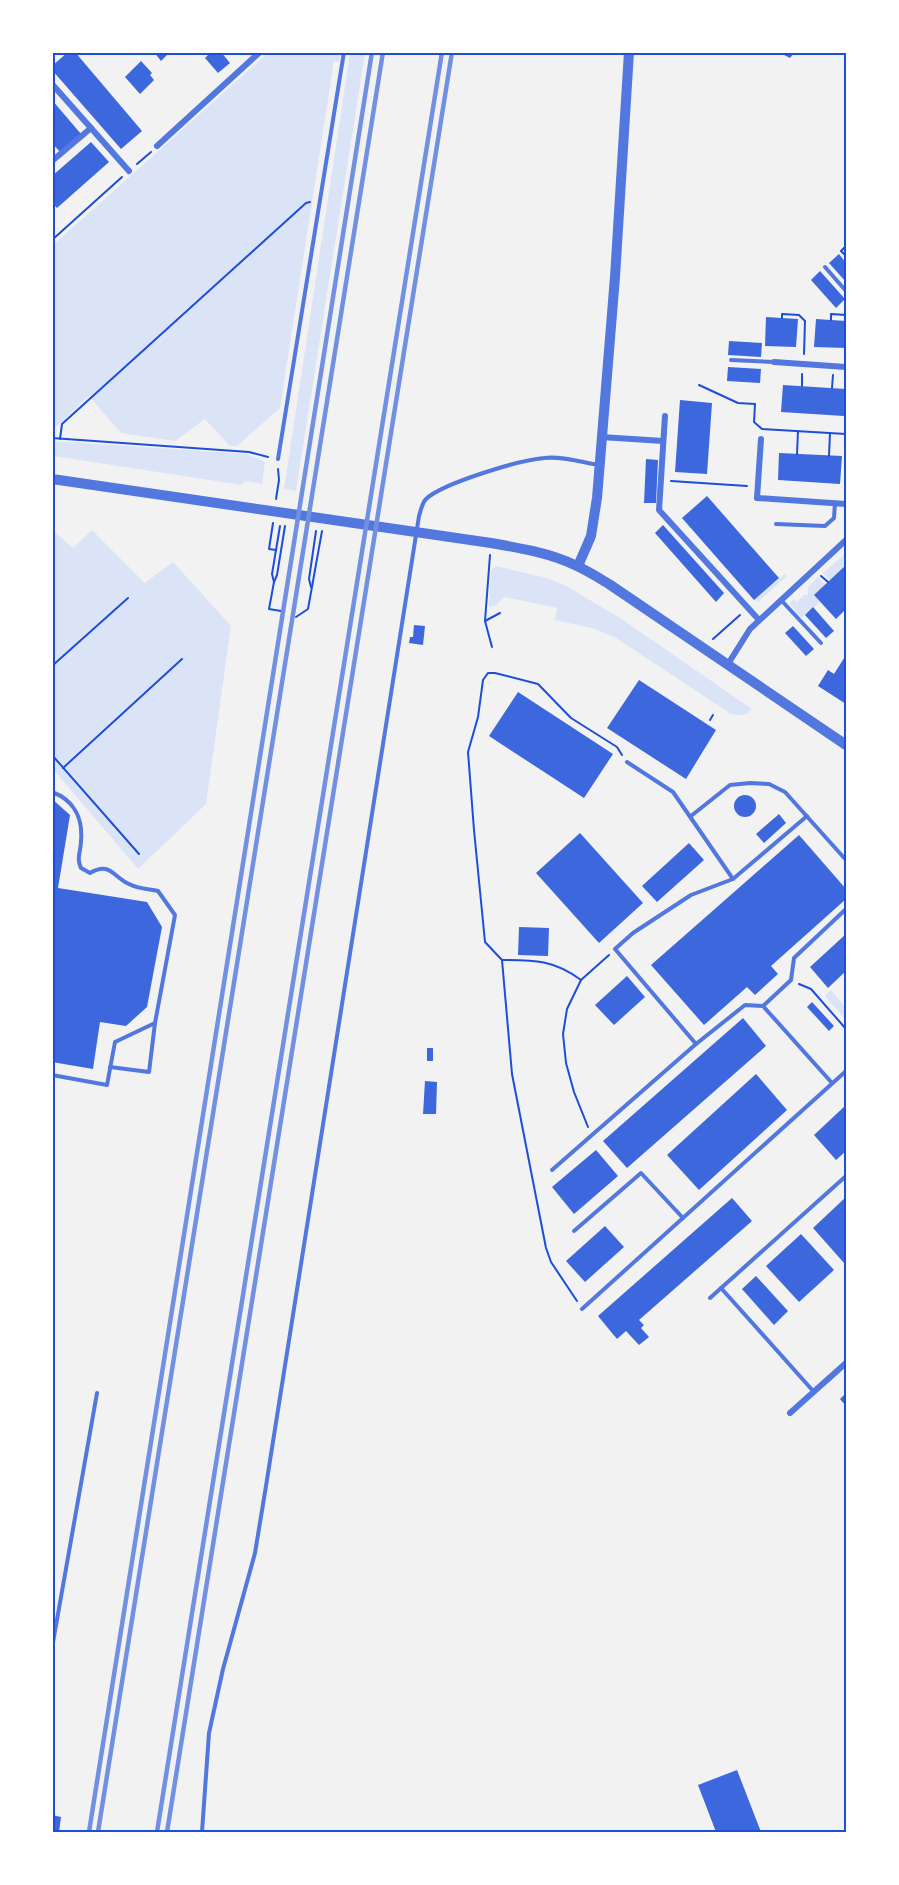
<svg xmlns="http://www.w3.org/2000/svg" width="899" height="1885" font-family="'IBM Plex Sans',sans-serif">
<style>
.green{fill:#dbe4f7}
.building{fill:#3d67dc}
.lines{fill:none;stroke-linecap:round;stroke-linejoin:round}
.path{stroke:#1d4ed8;stroke-width:2}
.service{stroke:#5277de;stroke-width:4}
.minor{stroke:#5277de;stroke-width:6}
.tertiary{stroke:#5277de;stroke-width:10}
.rail{stroke:#7290e2;stroke-width:4.5}
.neatline{fill:none;stroke:#1d4ed8;stroke-width:2}
</style>
<rect width="100%" height="100%" fill="#f2f2f2"/>
<!-- green -->
<g class="green">
<polygon points="268,53 341,53 339,62 334,61 280,408 237,446 230,446 205,419 175,441 121,433 89,396 55,428 53,433 53,245"/>
<polygon points="350,53 365,53 296,491 284,489"/>
<polygon points="53,441 247,454 265,462 262,484 245,481 242,485 53,456"/>
<polygon points="52,530 73,548 92,530 145,583 173,562 231,626 206,804 138,869 53,769"/>
<polygon points="846,553 846,565 830,580 823,573"/>
<path d="M496 566 550 579 568 587 620 618 752 709C745 716 741 716 731 714L616 638 592 628 555 620 557 608 504 597 496 605 489 607 491 570Z"/>
<polygon points="785,574 787,576 758,602 754,600"/>
<polygon points="818,577 825,585 814,595 820,602 801,618 790,604 793,599 797,602 804,595 808,595 808,587"/>
<polygon points="831,990 846,1008 846,1020 825,996"/>
</g>
<!-- building -->
<g class="building">
<polygon points="68,52 75,52 142,131 121,149 52,70 52,66"/>
<polygon points="154,52 170,52 161,61"/>
<polygon points="211,52 221,52 230,63 218,73 205,58"/>
<polygon points="778,52 795,52 790,58"/>
<polygon points="141,61 152,73 150,75 154,80 140,94 125,77"/>
<polygon points="52,100 81,134 60,152 52,143"/>
<polygon points="91,142 109,162 57,208 52,203 52,176"/>
<polygon points="839,254 846,263 846,282 829,263"/>
<polygon points="820,271 845,299 836,308 811,280"/>
<polygon points="766,317 798,319 796,347 765,346"/>
<polygon points="816,319 846,321 846,348 814,347"/>
<polygon points="729,341 762,343 761,357 728,355"/>
<polygon points="728,367 761,369 760,383 727,381"/>
<polygon points="783,385 846,389 844,416 781,412"/>
<polygon points="680,400 712,403 707,474 675,472"/>
<polygon points="779,453 842,456 840,484 778,480"/>
<polygon points="646,459 658,460 656,503 644,503"/>
<polygon points="707,496 779,578 754,600 682,518"/>
<polygon points="663,525 724,593 716,602 655,533"/>
<polygon points="846,565 846,609 836,619 814,595"/>
<polygon points="813,607 834,631 826,638 805,615"/>
<polygon points="414,625 425,626 423,645 409,643 410,637 413,637"/>
<polygon points="793,626 814,649 806,656 785,633"/>
<polygon points="846,655 846,704 818,686 828,670 834,674"/>
<polygon points="639,680 716,730 686,779 607,728"/>
<polygon points="518,692 613,754 584,798 489,736"/>
<circle cx="745" cy="806" r="11"/>
<polygon points="52,799 70,815 58,888 147,902 162,927 147,1007 126,1026 100,1022 93,1069 52,1062"/>
<polygon points="779,814 786,823 764,843 756,834"/>
<polygon points="580,833 643,903 599,943 536,873"/>
<polygon points="799,835 846,889 846,899 771,966 778,974 755,995 747,987 704,1025 651,965"/>
<polygon points="689,843 704,860 657,902 642,886"/>
<polygon points="519,927 549,928 548,956 518,955"/>
<polygon points="846,934 846,971 828,988 810,967"/>
<polygon points="627,976 645,997 614,1025 595,1005"/>
<polygon points="812,1002 834,1026 829,1031 807,1007"/>
<polygon points="743,1018 766,1046 627,1168 603,1141"/>
<rect x="427" y="1048" width="6" height="13"/>
<polygon points="756,1074 787,1110 699,1190 667,1155"/>
<polygon points="425,1081 437,1082 436,1114 423,1114"/>
<polygon points="846,1105 846,1151 836,1160 814,1135"/>
<polygon points="596,1150 618,1176 574,1214 552,1187"/>
<polygon points="846,1197 846,1261 844,1263 813,1228"/>
<polygon points="732,1198 752,1221 639,1320 644,1325 641,1328 649,1337 639,1345 626,1331 617,1339 598,1316"/>
<polygon points="605,1226 624,1247 585,1282 566,1261"/>
<polygon points="801,1234 834,1270 799,1302 766,1266"/>
<polygon points="756,1276 788,1311 774,1325 742,1289"/>
<polygon points="846,1393 846,1406 840,1399"/>
<polygon points="737,1770 761,1832 716,1832 698,1785"/>
<polygon points="52,1815 61,1817 59,1832 52,1832"/>
</g>
<g class="lines">
<!-- path -->
<g class="path">
<polyline points="137,164 151,152"/>
<polyline points="52,240 122,177"/>
<polyline points="846,246 841,251 846,256"/>
<polyline points="782,318 782,314 799,315 805,321 804,354"/>
<polyline points="831,320 831,314 846,315"/>
<polyline points="699,385 738,403 755,404 754,422 762,429 846,434"/>
<polyline points="802,386 802,374"/>
<polyline points="832,388 833,375"/>
<polyline points="52,438 249,452 268,457"/>
<polyline points="60,439 62,424 306,203 310,202"/>
<polyline points="797,454 798,431"/>
<polyline points="829,456 830,433"/>
<polyline points="671,481 747,486"/>
<polyline points="276,499 279,480 278,469"/>
<polyline points="273,523 269,549 276,550"/>
<polyline points="280,526 272,574 274,582 269,609 281,611"/>
<polyline points="490,555 485,621 500,613"/>
<polyline points="821,576 828,582"/>
<polyline points="274,582 277,575 285,526"/>
<polyline points="311,587 309,579 316,531"/>
<polyline points="296,617 308,609 322,531"/>
<polyline points="485,621 492,647"/>
<polyline points="713,639 740,615"/>
<polyline points="52,666 128,598"/>
<polyline points="710,720 713,715"/>
<polyline points="52,755 139,854"/>
<polyline points="63,768 182,659"/>
<path d="M502 960C535 960 554 960 581 980"/>
<polyline points="799,984 811,989 846,1029"/>
<polyline points="588,1127 574,1092 566,1063 563,1034 567,1009 581,980 609,955"/>
<polyline points="577,1301 551,1262 546,1248 512,1074 502,960 485,942 474,830 468,752 478,717 483,680 488,673 495,673 538,684 571,718 617,747 622,755"/>
</g>
<!-- service -->
<g class="service">
<polyline points="825,267 846,291"/>
<polyline points="731,360 774,362"/>
<polyline points="278,459 344,52"/>
<polyline points="776,524 825,526 834,518 835,503"/>
<polyline points="781,600 821,643"/>
<polyline points="627,762 673,792 733,879"/>
<path d="M52 792C74 800 83 818 81 841 81 851 76 858 81 868L90 873C110 861 113 877 129 884 138 889 149 889 158 891L175 915 155 1023 115 1042 107 1085 52 1075"/>
<polyline points="691,816 730,785 750,783 769,784 785,792 846,860"/>
<polyline points="763,1006 745,1005 696,1044 615,949 633,933 691,895 733,879 807,816"/>
<polyline points="110,1067 149,1072 155,1023"/>
<polyline points="832,1083 763,1006 791,980 794,958 846,909"/>
<polyline points="552,1170 696,1044"/>
<polyline points="574,1231 641,1173 683,1218"/>
<polyline points="721,1288 814,1392"/>
<polyline points="710,1298 846,1176"/>
<polyline points="582,1309 846,1071"/>
<polyline points="52,1648 97,1393"/>
<path d="M202 1832 209 1733 223 1669 255 1553 266 1486 419 516C421 510 422 503 426 499 443 483 520 460 544 458 562 456 581 462 599 465"/>
</g>
<!-- minor -->
<g class="minor">
<polyline points="52,84 129,171"/>
<polyline points="157,146 260,52"/>
<polyline points="52,161 91,128"/>
<polyline points="774,362 846,367"/>
<polyline points="665,416 659,510 759,620"/>
<polyline points="601,437 663,441"/>
<polyline points="761,439 757,498 846,504"/>
<polyline points="728,664 750,629 846,540"/>
<polyline points="790,1413 846,1363"/>
</g>
<!-- tertiary -->
<g class="tertiary">
<path d="M52 479 491 543C520 548 550 553 577 566 588 571 599 578 609 584L846 745"/>
<polyline points="578,566 591,536 597,498 615,277 629,52"/>
</g>
<!-- rail -->
<g class="rail">
<polyline points="89,1832 372,52"/>
<polyline points="98,1832 383,52"/>
<polyline points="157,1832 442,52"/>
<polyline points="167,1832 452,52"/>
</g>
</g>
<!-- border -->
<rect width="899" height="1885" fill="none" stroke="#ffffff" stroke-width="108"/>
<rect x="54" y="54" width="791" height="1777" class="neatline"/>
</svg>
